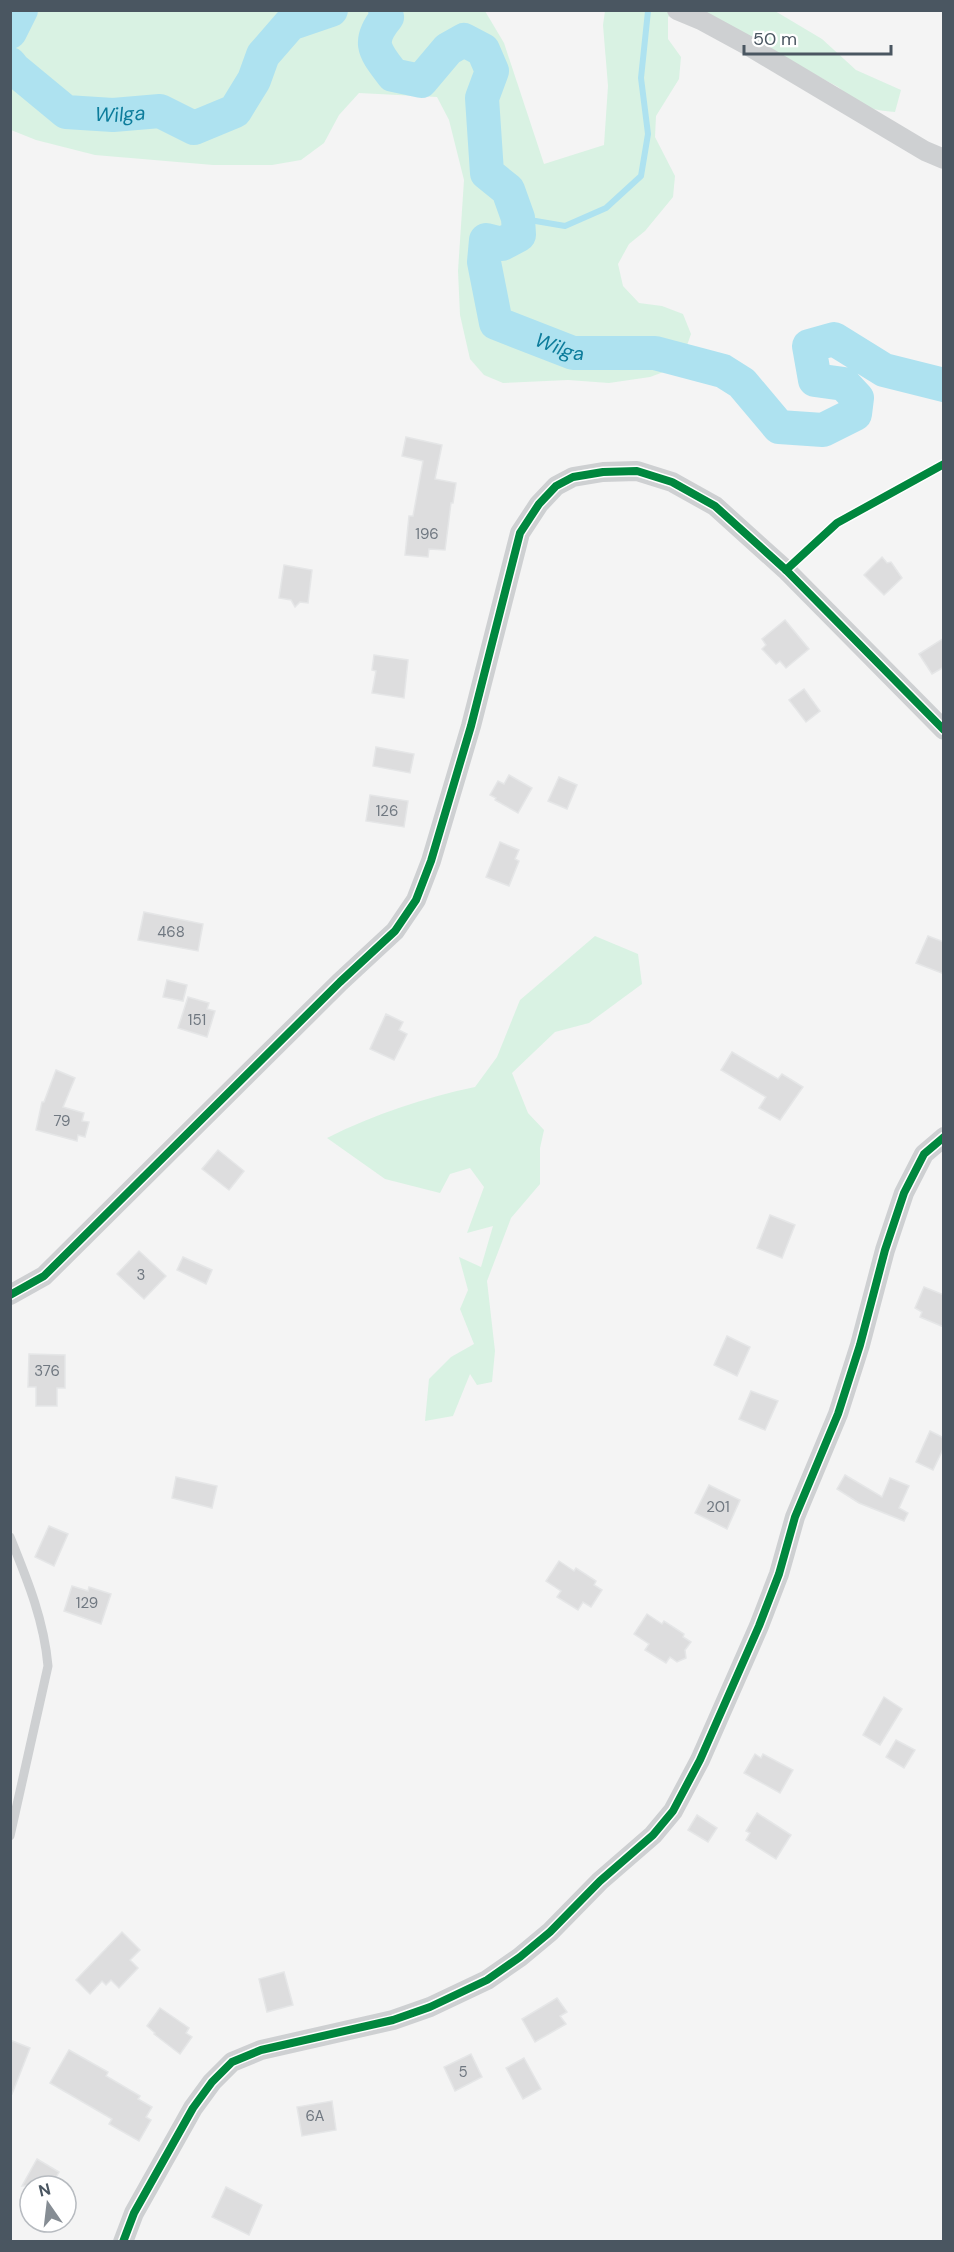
<svg xmlns="http://www.w3.org/2000/svg" width="954" height="2252" font-family="'DM Sans',sans-serif">
<style>
.green{fill:#d9f2e3}
.lines{fill:none;stroke-linecap:round;stroke-linejoin:round}
.stream{stroke:#aee2f0;stroke-width:6}
.river{stroke:#aee2f0;stroke-width:34}
.building{fill:#ddddde;stroke:#e5e6e7;stroke-width:1.5}
.service{stroke:#ced0d2;stroke-width:9}
.minor{stroke:#ced0d2;stroke-width:20}
.cycleway-casing{stroke:#fff;stroke-width:11}
.cycleway{stroke:#00873e;stroke-width:8}
.labels{text-anchor:middle;stroke-width:6;stroke-linejoin:round;paint-order:stroke}
.number-label{font-size:15px;fill:#707881}
.water-label{font-size:20px;font-style:italic;fill:#0c7c9b;stroke:#fff}
</style>
<rect width="100%" height="100%" fill="#f4f4f4"/>
<!-- green -->
<g class="green">
<polygon points="10,11 485,11 504,43 544,164 604,145 608,86 603,25 605,11 675,11 668,17 668,39 681,57 679,79 656,116 655,137 675,176 673,197 645,231 629,244 618,264 623,286 639,303 662,306 683,314 691,334 684,354 669,370 650,377 609,383 568,380 503,383 484,375 470,359 460,315 458,271 464,180 449,120 437,97 359,93 339,115 324,143 301,160 272,165 213,165 95,155 36,140 11,130"/>
<path d="M699 11H775L822 39 856 70 901 90 895 112C867 110 860 105 838 87Z"/>
<path d="M595 936 638 954 642 984 589 1023 555 1032 512 1073 528 1113 544 1130 540 1148V1184L511 1218 487 1281 495 1351 492 1382 477 1385 470 1374 453 1416 425 1421 429 1379 451 1357 474 1344 460 1309 468 1290 459 1257 481 1267 493 1226 467 1233 484 1187 470 1168 450 1174 440 1193 385 1179 327 1138C375 1114 423 1098 475 1087L497 1057 520 1000Z"/>
</g>
<g class="lines">
<!-- stream -->
<polyline class="stream" points="518,218 565,226 606,208 641,176 648,134 641,78 648,11"/>
<!-- river -->
<g class="river">
<path id="s1" d="M385 10 387 17C366 43 375 51 393 75L421 81 448 49 464 40 483 50 492 71 482 98 487 173 508 190 518 218 519 235 502 244 486 240 484 262 496 323 573 353H655L723 371 742 383 779 427 823 430 855 414 857 398 844 384 815 380 809 346 834 339 884 370 944 385"/>
<polyline points="10,32 21,10"/>
<path id="s2" d="M10 64 14 69 66 112 113 115 160 111 194 128 235 111 254 80 263 55 290 24 331 10"/>
</g>
</g>
<!-- building -->
<g class="building">
<polygon points="406,437 442,445 435,479 456,483 453,503 451,503 445,550 429,549 428,557 405,555 409,516 413,516 423,461 402,456"/>
<polygon points="882,557 887,563 891,562 902,578 884,595 864,575"/>
<polygon points="284,565 312,570 308,603 300,602 295,607 291,600 279,598"/>
<polygon points="785,620 809,649 786,668 780,661 776,664 762,649 766,645 762,639"/>
<polygon points="944,638 944,667 932,674 919,654"/>
<polygon points="374,655 408,660 404,698 372,693 376,671 372,670"/>
<polygon points="804,689 820,711 806,722 789,700"/>
<polygon points="376,747 414,754 410,773 373,766"/>
<polygon points="509,775 532,788 518,813 495,800 496,798 490,795 498,781 504,784"/>
<polygon points="559,777 577,785 567,809 548,801"/>
<polygon points="370,795 408,801 404,827 366,821"/>
<polygon points="500,842 519,850 515,859 519,861 509,886 486,877"/>
<polygon points="144,912 203,924 198,951 138,940"/>
<polygon points="928,936 944,942 944,974 916,963"/>
<polygon points="167,980 187,985 183,1001 163,997"/>
<polygon points="188,997 209,1003 207,1009 215,1011 207,1037 178,1028"/>
<polygon points="386,1014 403,1022 399,1030 407,1034 394,1060 370,1049"/>
<polygon points="732,1052 778,1079 782,1074 803,1087 780,1120 759,1108 766,1097 721,1070"/>
<polygon points="56,1070 75,1078 63,1107 84,1113 82,1121 89,1122 85,1137 78,1135 77,1141 36,1130 42,1102 44,1102"/>
<polygon points="218,1150 244,1171 229,1190 202,1169"/>
<polygon points="770,1215 795,1225 782,1258 757,1248"/>
<polygon points="139,1251 166,1276 144,1299 117,1274"/>
<polygon points="183,1257 212,1270 206,1284 177,1270"/>
<polygon points="924,1287 944,1295 944,1327 920,1317 922,1312 915,1308"/>
<polygon points="727,1336 750,1347 737,1376 714,1365"/>
<polygon points="29,1354 65,1355 65,1388 57,1388 57,1406 36,1406 36,1387 28,1387"/>
<polygon points="751,1391 778,1401 765,1430 739,1419"/>
<polygon points="930,1431 944,1438 944,1447 933,1470 916,1462"/>
<polygon points="845,1475 882,1497 890,1478 909,1486 899,1508 908,1513 904,1521 859,1503 837,1489"/>
<polygon points="176,1477 217,1486 212,1508 172,1498"/>
<polygon points="709,1485 740,1500 727,1529 695,1513"/>
<polygon points="49,1526 68,1534 54,1566 35,1557"/>
<polygon points="559,1561 574,1571 576,1568 596,1581 594,1585 602,1590 591,1607 583,1602 578,1610 557,1597 561,1591 546,1581"/>
<polygon points="72,1586 88,1591 89,1587 111,1594 101,1624 64,1611"/>
<polygon points="647,1614 662,1624 664,1621 684,1634 683,1637 691,1642 685,1650 686,1658 677,1662 670,1657 666,1663 645,1650 649,1644 634,1634"/>
<polygon points="884,1697 902,1709 880,1745 863,1735"/>
<polygon points="896,1740 915,1750 904,1768 886,1757"/>
<polygon points="755,1754 761,1758 763,1754 793,1770 780,1793 744,1773"/>
<polygon points="757,1813 791,1835 776,1859 746,1840 750,1833 746,1831"/>
<polygon points="697,1815 717,1828 708,1842 688,1830"/>
<polygon points="122,1932 140,1950 130,1960 138,1968 119,1988 111,1980 106,1985 102,1981 90,1994 76,1980"/>
<polygon points="284,1972 293,2005 267,2012 259,1979"/>
<polygon points="557,1998 567,2012 560,2016 566,2024 535,2042 522,2019"/>
<polygon points="160,2008 189,2028 186,2033 192,2037 180,2054 154,2034 155,2033 147,2026"/>
<polygon points="10,2040 30,2048 12,2094 10,2093"/>
<polygon points="69,2050 108,2072 106,2076 140,2096 138,2099 152,2107 146,2117 151,2120 139,2141 109,2124 112,2119 50,2083"/>
<polygon points="471,2054 482,2077 455,2091 444,2067"/>
<polygon points="524,2058 541,2089 523,2099 506,2068"/>
<polygon points="332,2101 336,2130 302,2136 297,2107"/>
<polygon points="37,2159 59,2172 51,2186 22,2186"/>
<polygon points="226,2187 262,2205 249,2235 212,2217"/>
</g>
<g class="lines">
<!-- service -->
<g class="service">
<polyline points="786,570 837,523 944,464"/>
<path d="M10 1537C27 1579 44 1620 48 1666L10 1836"/>
</g>
<!-- minor -->
<g class="minor">
<polyline points="677,10 701,20 747,45 925,151 944,159"/>
<polyline points="10,1295 44,1276 340,982 395,931 416,900 431,861 471,726 520,533 539,504 556,486 573,477 603,472 637,471 672,482 715,506 786,570 944,730"/>
<polyline points="123,2242 134,2213 193,2108 212,2082 232,2062 261,2050 393,2020 430,2007 487,1980 520,1957 550,1932 600,1881 653,1835 673,1811 700,1760 759,1626 779,1574 795,1517 838,1414 860,1345 885,1250 904,1193 924,1154 944,1137"/>
</g>
<defs>
<g id="cycleway">
<polyline points="786,570 837,523 944,464"/>
<polyline points="10,1295 44,1276 340,982 395,931 416,900 431,861 471,726 520,533 539,504 556,486 573,477 603,472 637,471 672,482 715,506 786,570 944,730"/>
<polyline points="123,2242 134,2213 193,2108 212,2082 232,2062 261,2050 393,2020 430,2007 487,1980 520,1957 550,1932 600,1881 653,1835 673,1811 700,1760 759,1626 779,1574 795,1517 838,1414 860,1345 885,1250 904,1193 924,1154 944,1137"/>
</g>
</defs>
<!-- cycleway casing -->
<use href="#cycleway" class="cycleway-casing"/>
<!-- cycleway -->
<use href="#cycleway" class="cycleway"/>
</g>
<g class="labels">
<!-- number labels -->
<g class="number-label">
<text x="427" y="539">196</text>
<text x="387" y="816">126</text>
<text x="171" y="937">468</text>
<text x="197" y="1025">151</text>
<text x="62" y="1126">79</text>
<text x="141" y="1280">3</text>
<text x="47" y="1376">376</text>
<text x="718" y="1512">201</text>
<text x="87" y="1608">129</text>
<text x="463" y="2077">5</text>
<text x="315" y="2121">6A</text>
</g>
<!-- water labels -->
<g class="water-label">
<text dy="7" stroke="none"><textPath href="#s2" startOffset="128">Wilga</textPath></text>
<text dy="7" stroke="none"><textPath href="#s1" startOffset="573">Wilga</textPath></text>
</g>
</g>
<!-- border -->
<rect width="954" height="2252" fill="none" stroke="#4a5661" stroke-width="24"/>
<!-- north arrow -->
<g transform="translate(48 2204) rotate(346)"><circle r="28" fill="#ffffff" stroke="#b7bbc0" stroke-width="1.5"/>
<path d="M0-4.5L10 22L0 15L-10 22Z" fill="#868d94"/>
<text y="-9" font-size="16" font-weight="bold" text-anchor="middle" fill="#4a5661">N</text>
</g>
<!-- scale -->
<path d="M744 45v9h147v-9" fill="none" stroke="#4a5661" stroke-width="3"/>
<text x="753" y="45" font-size="18" fill="#4a5661" stroke="#ffffff" stroke-width="4.5" paint-order="stroke">50 m</text>
</svg>
